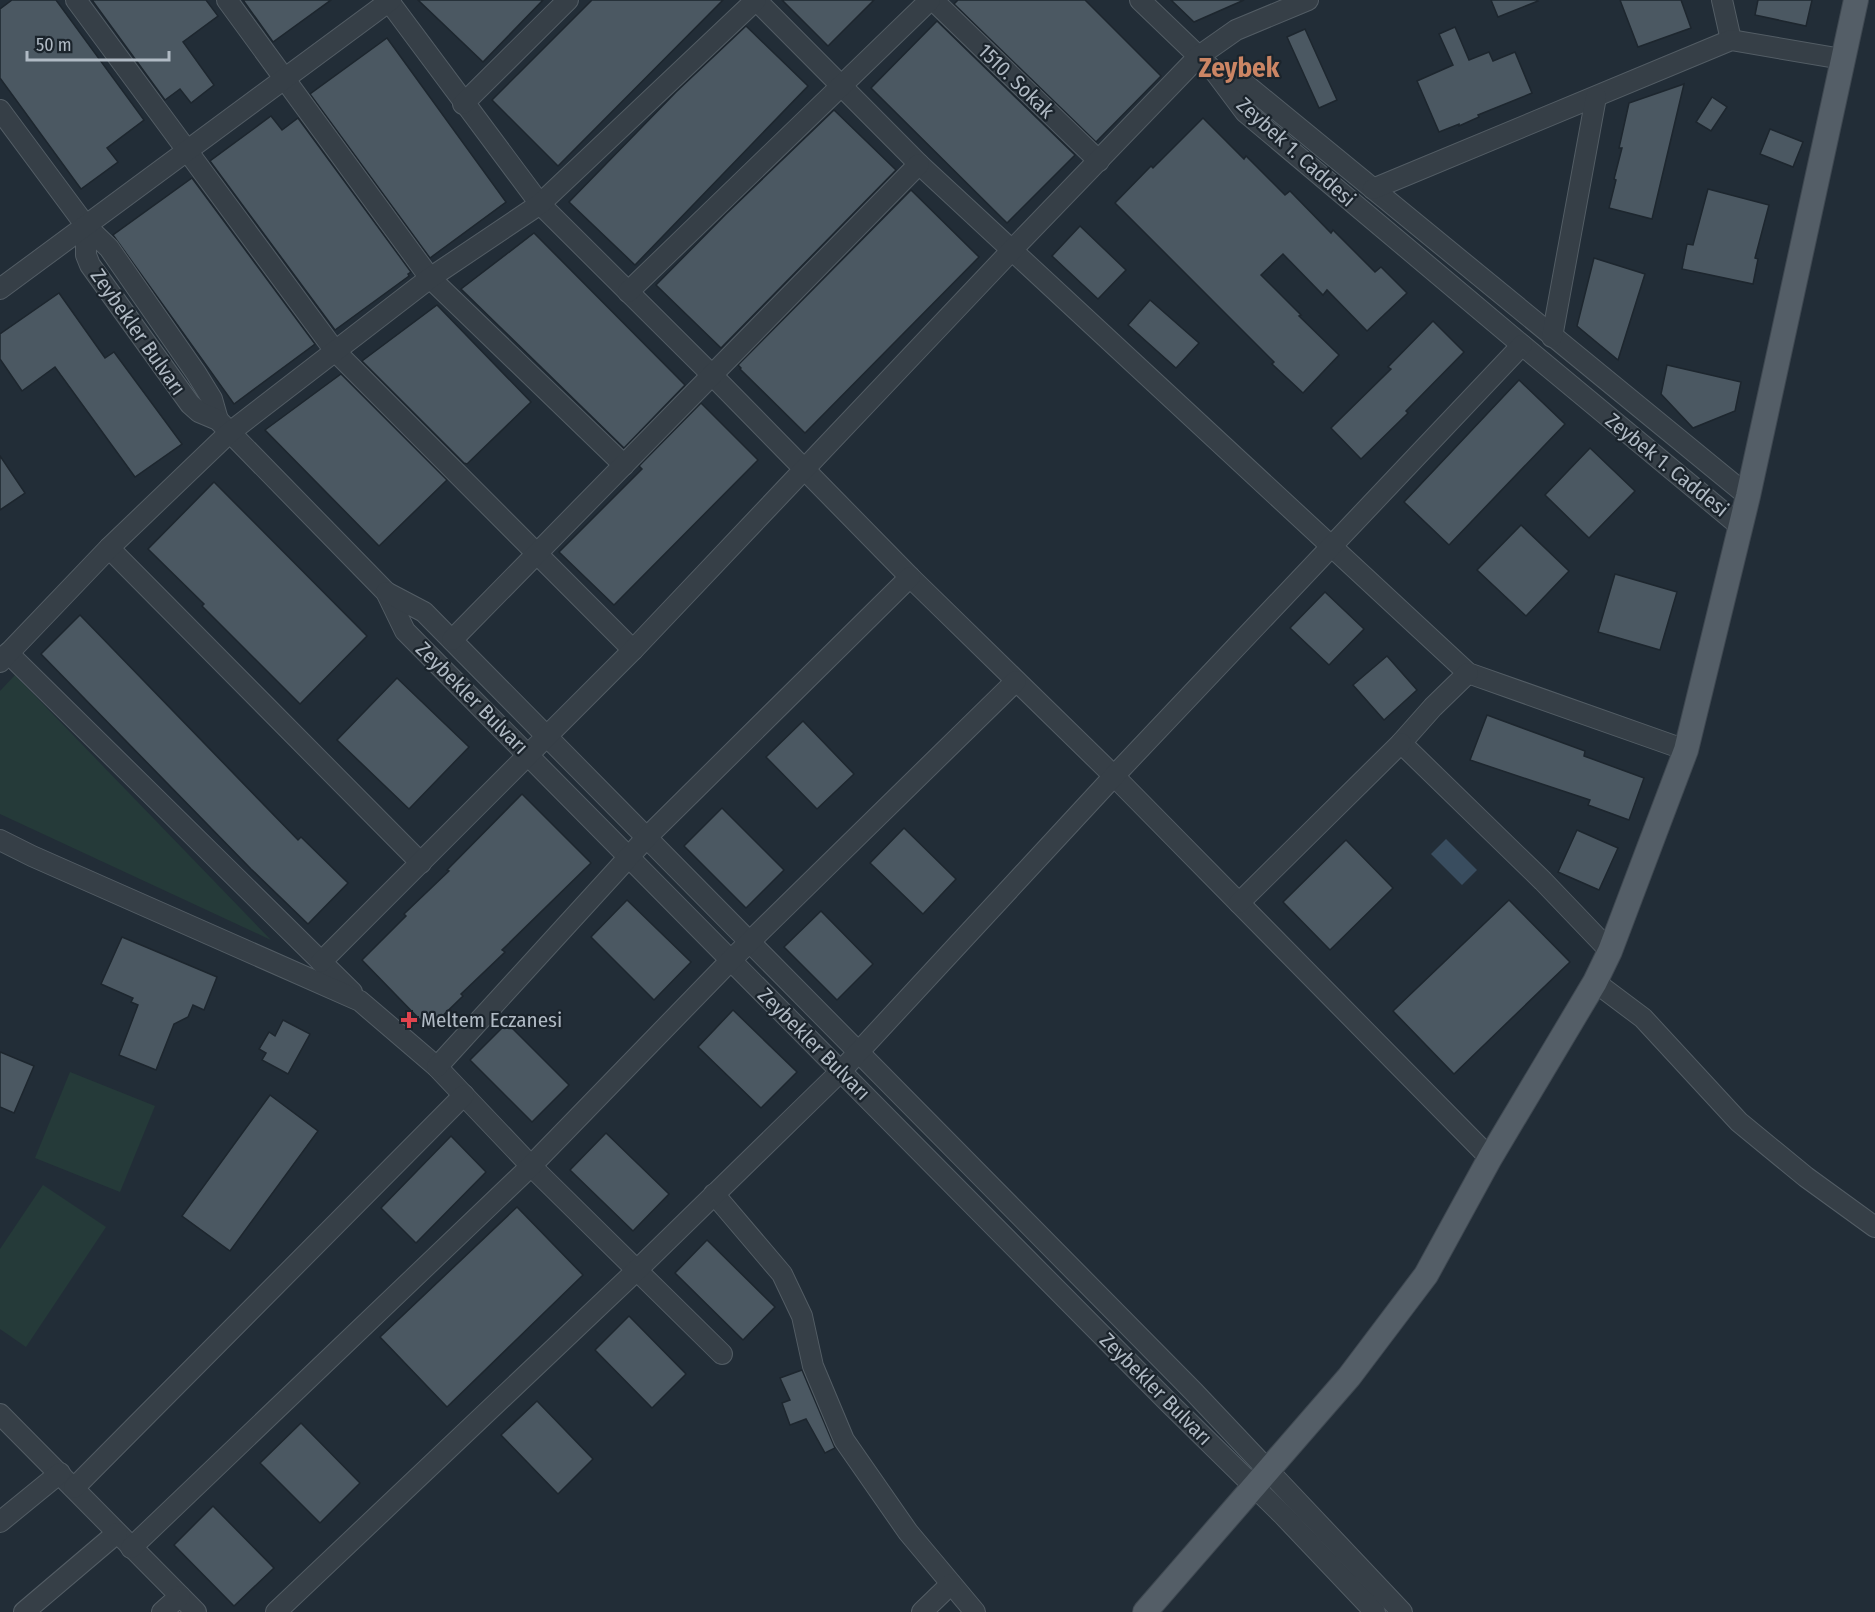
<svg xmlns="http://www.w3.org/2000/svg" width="1875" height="1612" font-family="'Fira Sans Condensed',sans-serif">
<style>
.green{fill:#253a39}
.water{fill:#394d5f}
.building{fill:#4b5862;stroke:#1d262e;stroke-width:1.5}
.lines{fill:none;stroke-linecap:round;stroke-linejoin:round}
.minor-casing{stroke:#535d65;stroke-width:22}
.major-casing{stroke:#3f4851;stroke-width:26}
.minor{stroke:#363f47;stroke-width:20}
.major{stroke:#545e67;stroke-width:24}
.health-dot{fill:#e0444e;stroke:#1b242c;stroke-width:2}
.labels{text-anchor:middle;stroke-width:4.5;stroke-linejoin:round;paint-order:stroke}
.street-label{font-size:21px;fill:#b0bac4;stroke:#1b242c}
.poi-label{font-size:21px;fill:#b0bac4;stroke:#1b242c;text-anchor:start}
.district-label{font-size:27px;font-weight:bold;fill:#cb8564;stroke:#1b242c}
</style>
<rect width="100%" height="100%" fill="#222d37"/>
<!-- green -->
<g class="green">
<polygon points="15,675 271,940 0,814 0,691"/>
<polygon points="70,1072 155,1106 120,1192 35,1158"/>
<polygon points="43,1185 106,1227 26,1347 0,1329 0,1249"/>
</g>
<!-- water -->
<polygon class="water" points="1446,839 1477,870 1462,885 1431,854"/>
<!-- building -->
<g class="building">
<polygon points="12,0 56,0 144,120 107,148 118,162 81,189 0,78 0,9"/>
<polygon points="92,0 206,0 218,16 183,42 214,85 191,103 180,89 165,100"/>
<polygon points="243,0 331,0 273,42"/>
<polygon points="418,0 543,0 483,62"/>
<polygon points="592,0 723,0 558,166 492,100"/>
<polygon points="782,0 874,0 828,46"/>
<polygon points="958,0 1085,0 1161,76 1096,142 954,4"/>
<polygon points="1171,0 1244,0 1194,22"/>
<polygon points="1491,0 1537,0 1538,1 1498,17"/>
<polygon points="1620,0 1681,0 1691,28 1638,47"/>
<polygon points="1758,0 1812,0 1806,26 1755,15"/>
<polygon points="937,21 1075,155 1007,223 871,88"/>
<polygon points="746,26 808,86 635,265 569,202 676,92"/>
<polygon points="1455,27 1469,60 1489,52 1493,61 1515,52 1532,93 1478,115 1479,117 1459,126 1459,124 1439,132 1417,81 1453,65 1439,34"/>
<polygon points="1305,29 1337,100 1319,108 1287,37"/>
<polygon points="387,38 506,202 430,258 310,94"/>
<polygon points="1684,84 1652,219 1609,208 1616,180 1614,179 1622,148 1619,148 1629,103"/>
<polygon points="1712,97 1727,107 1711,131 1696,122"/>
<polygon points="834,110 896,170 721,348 656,285 726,214"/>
<polygon points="271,116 282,130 298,118 411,272 408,274 409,276 335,330 210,161"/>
<polygon points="1203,118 1244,159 1246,156 1285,195 1290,191 1331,233 1333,230 1375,272 1381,267 1407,293 1367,331 1327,290 1323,295 1283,254 1261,275 1301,315 1299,316 1339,355 1303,393 1272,364 1274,362 1115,203 1151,166 1153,168"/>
<polygon points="1770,129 1803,142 1793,167 1760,154"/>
<polygon points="192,178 315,344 234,404 113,235"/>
<polygon points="1708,189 1769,205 1755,258 1758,259 1753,284 1682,269 1687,244 1693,245"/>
<polygon points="911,190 979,257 805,433 740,369 741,368 738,365"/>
<polygon points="1080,226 1126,270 1098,299 1052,256"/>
<polygon points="534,233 685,385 624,448 461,289"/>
<polygon points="1594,258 1645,274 1618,360 1577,326"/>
<polygon points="59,293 105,358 114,352 182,444 135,477 55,367 22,391 0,359 0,334"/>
<polygon points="1150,300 1199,343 1176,368 1128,325"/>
<polygon points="437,305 531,402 467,464 464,463 362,361"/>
<polygon points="1433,321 1464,352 1406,411 1408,413 1361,459 1331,428 1391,369 1388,367"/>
<polygon points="1667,365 1741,382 1735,411 1693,428 1661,394"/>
<polygon points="341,374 447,480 379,546 265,430"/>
<polygon points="1519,380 1565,424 1449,545 1404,502"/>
<polygon points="701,403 758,460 614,605 559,552 642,469 639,466"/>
<polygon points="1590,448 1635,491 1589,538 1545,495"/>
<polygon points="0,456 25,493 0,510"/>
<polygon points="214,482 367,636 300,704 202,606 204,604 148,549"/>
<polygon points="1521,525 1569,571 1526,616 1477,570"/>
<polygon points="1615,574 1677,592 1660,650 1598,632"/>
<polygon points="1325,592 1364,629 1329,665 1290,628"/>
<polygon points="80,615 298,840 301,837 348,883 308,924 251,869 41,654"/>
<polygon points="1387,656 1417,690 1384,720 1353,685"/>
<polygon points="397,678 469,747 409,809 337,740"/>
<polygon points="1487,715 1585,751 1584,756 1644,778 1629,820 1588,805 1590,800 1470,760"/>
<polygon points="803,721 854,774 817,809 766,757"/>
<polygon points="522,794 591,863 502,950 505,952 461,994 463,996 429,1029 362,960 406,916 404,914 449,871 447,870"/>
<polygon points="722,808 784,870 746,908 684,846"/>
<polygon points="904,828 956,879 923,914 870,863"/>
<polygon points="1577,830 1618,848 1599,890 1558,872"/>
<polygon points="1346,840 1393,888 1330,950 1283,902"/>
<polygon points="627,900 691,962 654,1000 591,937"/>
<polygon points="1509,900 1570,962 1454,1074 1393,1011"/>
<polygon points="821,911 873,964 837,1000 784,947"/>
<polygon points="122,937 217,977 204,1010 193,1005 188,1017 174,1024 156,1070 119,1055 138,1005 131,1002 133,998 101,984"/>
<polygon points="733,1010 797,1072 761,1108 698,1047"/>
<polygon points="283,1020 310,1034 288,1074 262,1060 266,1053 259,1049 269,1032 275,1036"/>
<polygon points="507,1023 569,1085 532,1122 470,1060"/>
<polygon points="0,1052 34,1066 14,1113 0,1107"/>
<polygon points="270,1095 318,1131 230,1251 182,1216"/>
<polygon points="606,1133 669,1194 633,1231 570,1170"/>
<polygon points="451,1136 486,1172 416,1243 381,1208"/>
<polygon points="517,1207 583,1275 447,1407 380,1337"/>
<polygon points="707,1240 775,1307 743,1340 675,1273"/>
<polygon points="629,1316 686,1374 652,1408 595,1350"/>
<polygon points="802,1370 835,1448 825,1453 806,1419 790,1425 782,1403 790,1400 780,1378"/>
<polygon points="537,1401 593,1459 558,1494 501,1435"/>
<polygon points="301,1423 360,1483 320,1523 260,1463"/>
<polygon points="213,1506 274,1568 234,1606 174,1545"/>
</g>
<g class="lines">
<defs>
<g id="minor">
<polyline points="76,0 335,351 633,650"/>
<polyline points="227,0 430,278 624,465"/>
<polyline points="388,0 540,204 713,376 910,577 1114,776 1490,1158"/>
<polyline points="756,0 919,164 1468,673 1686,750"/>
<polyline points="933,0 1099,161"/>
<polyline points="1140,0 1215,72 1245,112 1522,345 1740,526"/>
<polyline points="1722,0 1731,40"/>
<polyline points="1215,72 1238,78 1748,496"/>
<polyline points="463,104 568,0"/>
<polyline points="0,110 86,226 109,248 196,373 212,399 218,420"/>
<polyline points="1373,189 1731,40 1842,59"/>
<polyline points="86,226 86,255 90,265 190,404 199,412 218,420 386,592 405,631 1168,1402 1283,1515 1375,1612"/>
<polyline points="0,289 391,0"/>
<polyline points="628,292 930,0"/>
<polyline points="1552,337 1596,97"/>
<polyline points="109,548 421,863"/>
<polyline points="386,592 424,612 1194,1392 1402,1612"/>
<polyline points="452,640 919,164"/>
<polyline points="8,653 352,992"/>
<polyline points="0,662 109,548 229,433 430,278 540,204 756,0"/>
<polyline points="1468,673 1433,707 1401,743 1543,881 1610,951"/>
<polyline points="0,840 32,856 360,1001 437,1067 531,1166 722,1354"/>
<polyline points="1239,903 1401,743"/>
<polyline points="321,962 633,650 1011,251 1199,56 1236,30 1308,0"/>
<polyline points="1595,982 1643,1018 1739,1122 1806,1177 1875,1227"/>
<polyline points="437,1067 647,837 910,577"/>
<polyline points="714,1194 782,1274 802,1316 813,1366 844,1440 908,1532 975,1612"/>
<polyline points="0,1414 196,1612"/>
<polyline points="74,1488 464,1095"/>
<polyline points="0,1522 60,1473"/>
<polyline points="131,1548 531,1166 731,960 1016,681"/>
<polyline points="24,1612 117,1533"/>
<polyline points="162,1612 180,1596"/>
<polyline points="276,1612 636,1271 841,1071 1114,776 1522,345"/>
<polyline points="922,1612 951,1584"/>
</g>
<polyline id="major" points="1145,1612 1349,1377 1426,1275 1490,1158 1595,982 1610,951 1686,750 1748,496 1856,0"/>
</defs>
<!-- minor casing -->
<use href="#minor" class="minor-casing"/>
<!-- major casing -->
<use href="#major" class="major-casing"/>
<!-- minor -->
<use href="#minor" class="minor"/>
<!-- major -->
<use href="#major" class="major"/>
</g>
<!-- markers -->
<path class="health-dot" d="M406 1011h6v6h6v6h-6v6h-6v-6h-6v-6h6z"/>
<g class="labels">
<!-- street labels -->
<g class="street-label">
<text transform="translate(1016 81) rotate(44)" y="7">1510. Sokak</text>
<text transform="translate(1296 152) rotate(42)" y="7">Zeybek 1. Caddesi</text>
<text transform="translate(138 332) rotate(55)" y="7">Zeybekler Bulvarı</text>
<text transform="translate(1667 465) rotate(39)" y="7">Zeybek 1. Caddesi</text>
<text transform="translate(472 698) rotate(45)" y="7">Zeybekler Bulvarı</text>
<text transform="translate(814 1044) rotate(45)" y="7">Zeybekler Bulvarı</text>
<text transform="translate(1156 1389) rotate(45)" y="7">Zeybekler Bulvarı</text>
</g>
<!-- poi labels -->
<g class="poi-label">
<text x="421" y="1027">Meltem Eczanesi</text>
</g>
<!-- district labels -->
<g class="district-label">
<text x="1239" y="77">Zeybek</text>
</g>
</g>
<!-- scale -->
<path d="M27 51v9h142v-9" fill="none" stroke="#b0bac4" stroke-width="3"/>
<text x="36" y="51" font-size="18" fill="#b0bac4" stroke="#1b242c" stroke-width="4.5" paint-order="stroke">50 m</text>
</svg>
